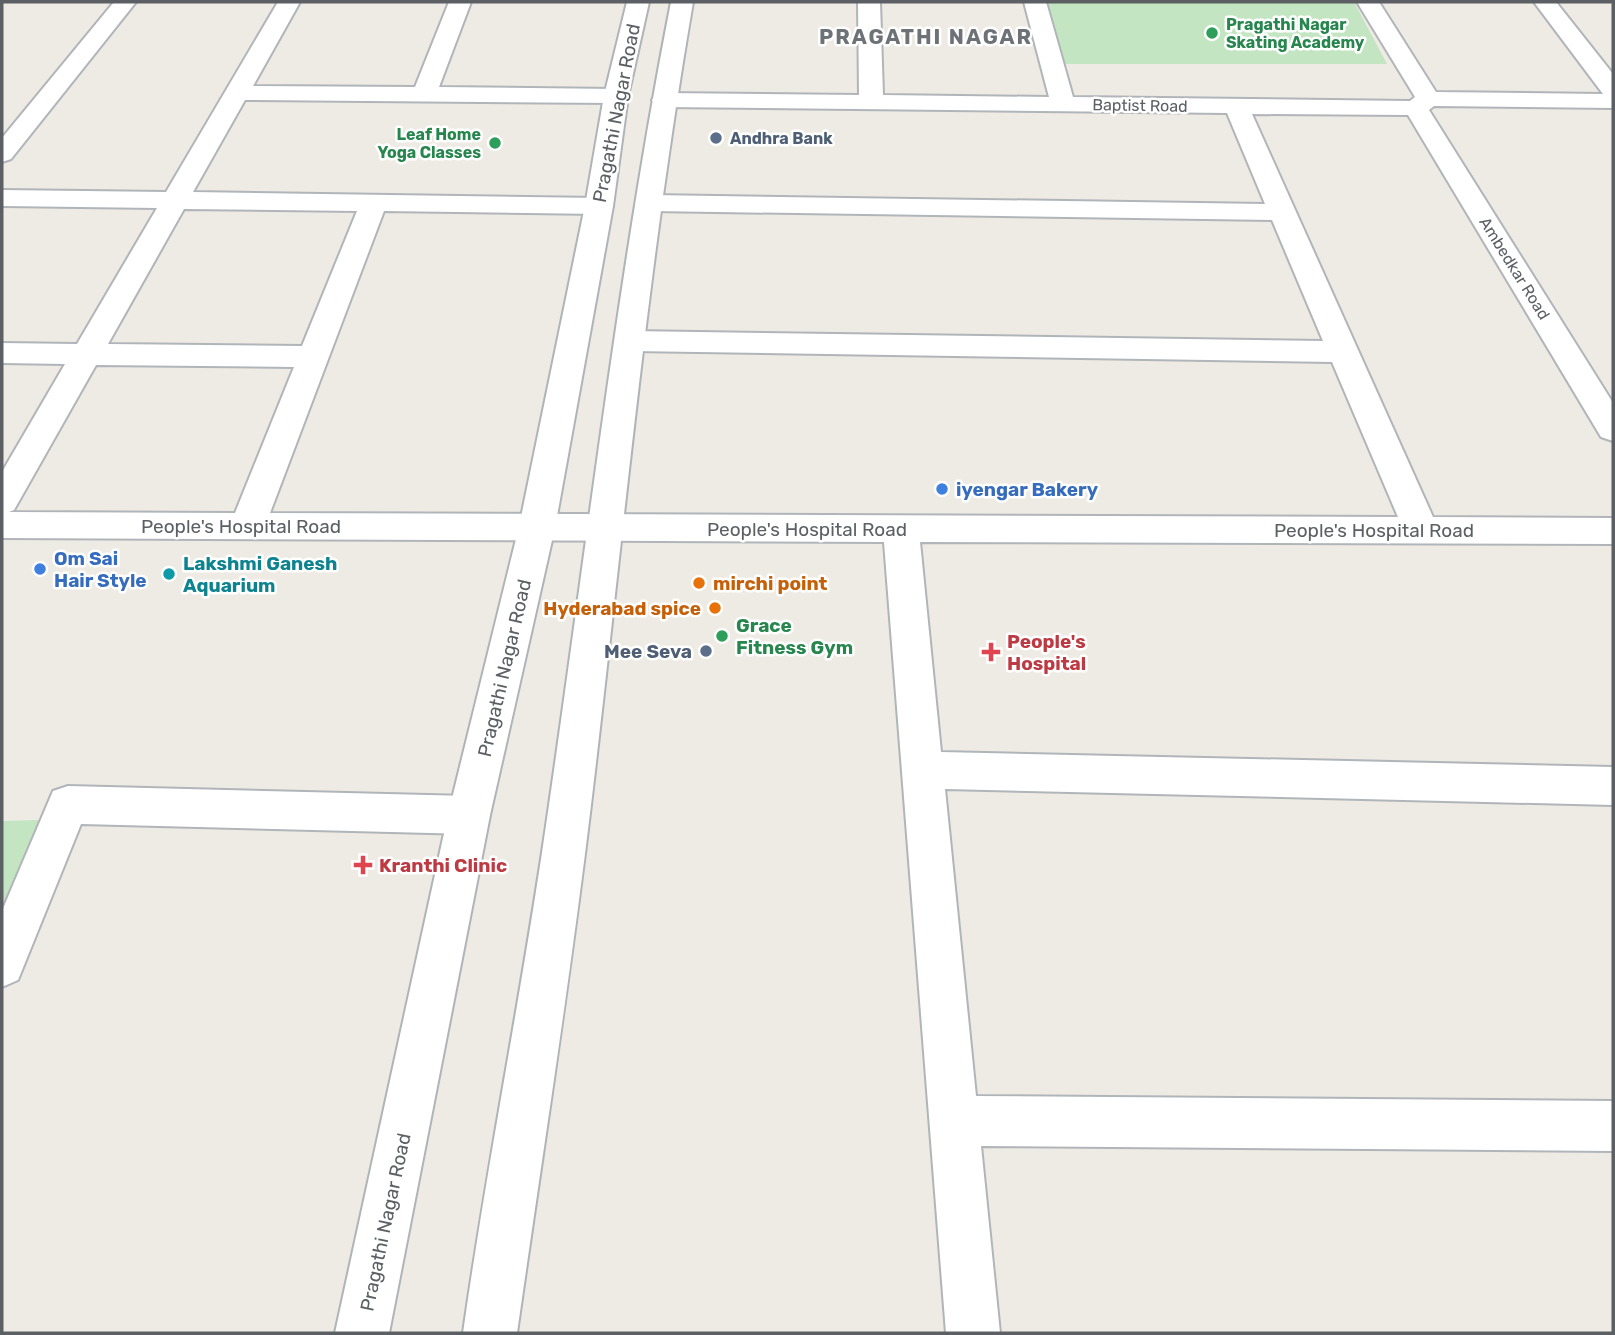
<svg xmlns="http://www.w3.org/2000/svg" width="1615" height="1335" font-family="Rubik,sans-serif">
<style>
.green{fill:#c3e5c1}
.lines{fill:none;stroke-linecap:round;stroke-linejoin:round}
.street-casing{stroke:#b1b5b9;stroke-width:4}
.secondary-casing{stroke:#b0b4b9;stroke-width:4}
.street{fill:#fff;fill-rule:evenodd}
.secondary{fill:#fff;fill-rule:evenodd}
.leisure-dot{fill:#2e9e5b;stroke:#fff;stroke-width:2.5}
.service-dot{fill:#5c6f8a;stroke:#fff;stroke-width:2.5}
.shop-dot{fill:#3f7fe0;stroke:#fff;stroke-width:2.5}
.culture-dot{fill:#0f9aa8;stroke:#fff;stroke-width:2.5}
.food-dot{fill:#e8710a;stroke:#fff;stroke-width:2.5}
.health-dot{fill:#e0444e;stroke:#fff;stroke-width:2.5}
.labels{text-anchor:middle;stroke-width:5;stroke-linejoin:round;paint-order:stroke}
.far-leisure-label{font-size:16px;font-weight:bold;fill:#27864d;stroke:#fff;text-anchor:start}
.far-street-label{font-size:16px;fill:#5c6064;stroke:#fff}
.far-service-label{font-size:16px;font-weight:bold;fill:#4e5e75;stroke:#fff;text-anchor:start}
.street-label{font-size:19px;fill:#5c6064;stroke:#fff}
.shop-label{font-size:19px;font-weight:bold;fill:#366cbe;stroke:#fff;text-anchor:start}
.culture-label{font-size:19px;font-weight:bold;fill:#0d838f;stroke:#fff;text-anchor:start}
.food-label{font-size:19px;font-weight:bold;fill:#c56008;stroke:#fff;text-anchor:start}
.leisure-label{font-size:19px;font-weight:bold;fill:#27864d;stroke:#fff;text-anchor:start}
.health-label{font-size:19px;font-weight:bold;fill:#be3a42;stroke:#fff;text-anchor:start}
.service-label{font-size:19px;font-weight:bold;fill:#4e5e75;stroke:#fff;text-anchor:end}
.far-district-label{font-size:21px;font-weight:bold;letter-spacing:2px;fill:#6d7276;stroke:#fff}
</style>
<rect width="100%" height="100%" fill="#eeebe4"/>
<!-- green -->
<g class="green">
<polygon points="1044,2 1354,2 1387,64 1063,64"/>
<polygon points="39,820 2,907 2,821"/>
</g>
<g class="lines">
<defs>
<g id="street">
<polygon points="114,2 136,2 11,159 2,162 2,138"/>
<path d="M278 2H300L253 86 415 87 449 2H471L439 87 616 89 625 91 628 96 625 101 616 103 245 100 193 192 599 198 609 200 613 206 609 212 599 214 384 211 270 513 1398 517 1332 362 631 351 620 348 616 341 620 334 631 331 1323 341 1272 220 651 211 641 209 637 203 641 197 651 195 1265 204 1227 113 664 107 655 105 652 100 655 95 664 93 859 95 858 2H880L883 95 1049 97 1024 2H1046L1073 97 1410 101 1415 97 1357 2H1379L1436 92 1603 94 1534 2H1556L1613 74V108L1434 106 1429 110 1613 403V441L1601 437 1408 115 1252 114 1433 517 1613 518V544L920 542 941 752 1613 767V805L945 789 976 1096 1613 1101V1151L981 1146 1000 1333H946L884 542 2 538V472L65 364 2 363V343L77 344 157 208 2 206V190L166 192ZM184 209 357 211 302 346 108 344ZM96 365 294 367 235 513 9 512 14 510Z"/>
<polygon points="68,786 469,796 484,801 490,815 484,829 469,834 81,824 18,980 2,987 2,911 53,791"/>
</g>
<g id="secondary">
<polygon points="627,2 649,2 628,96 613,206 555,527 490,815 389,1333 335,1333 448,815 519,527 585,206 604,96"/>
<path d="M671 2H693C647 268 623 537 591 805 570 981 542 1157 517 1333H463C488 1157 524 982 549 805 588 537 619 268 671 2Z"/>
</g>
</defs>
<!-- street casing -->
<use href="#street" class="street-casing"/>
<!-- secondary casing -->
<use href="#secondary" class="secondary-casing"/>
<!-- street -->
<use href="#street" class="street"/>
<!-- secondary -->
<use href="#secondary" class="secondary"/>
</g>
<!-- markers -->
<g class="leisure-dot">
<circle cx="1212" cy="33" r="7"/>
<circle cx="495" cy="143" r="7"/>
<circle cx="722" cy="636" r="7"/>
</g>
<g class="service-dot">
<circle cx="716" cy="138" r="7"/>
<circle cx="706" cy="651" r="7"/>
</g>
<g class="shop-dot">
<circle cx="942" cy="489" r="7"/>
<circle cx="40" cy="569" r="7"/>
</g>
<circle class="culture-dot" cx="169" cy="574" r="7"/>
<g class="food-dot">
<circle cx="699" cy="583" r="7"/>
<circle cx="715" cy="608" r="7"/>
</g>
<g class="health-dot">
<path d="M987.5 641.5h7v7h7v7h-7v7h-7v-7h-7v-7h7z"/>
<path d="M359.5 854.5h7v7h7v7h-7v7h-7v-7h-7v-7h7z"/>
</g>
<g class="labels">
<!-- far-leisure labels -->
<g class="far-leisure-label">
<text x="1226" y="30">Pragathi Nagar<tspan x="1226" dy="18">Skating Academy</tspan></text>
<text x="481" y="140" text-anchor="end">Leaf Home<tspan x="481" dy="18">Yoga Classes</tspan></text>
</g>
<!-- far-street labels -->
<g class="far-street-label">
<text transform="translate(1140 105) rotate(1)" y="6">Baptist Road</text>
<text transform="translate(1515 268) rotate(58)" y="6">Ambedkar Road</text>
</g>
<!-- far-service labels -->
<g class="far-service-label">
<text x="730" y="144">Andhra Bank</text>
</g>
<!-- street labels -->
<g class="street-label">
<text transform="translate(616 113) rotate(-79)" y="7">Pragathi Nagar Road</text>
<text x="241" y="533">People's Hospital Road</text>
<text x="807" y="536">People's Hospital Road</text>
<text x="1374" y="537">People's Hospital Road</text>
<text transform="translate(504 668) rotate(-77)" y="7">Pragathi Nagar Road</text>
<text transform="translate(385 1222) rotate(-78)" y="7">Pragathi Nagar Road</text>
</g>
<!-- shop labels -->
<g class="shop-label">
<text x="956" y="496">iyengar Bakery</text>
<text x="54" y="565">Om Sai<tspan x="54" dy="22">Hair Style</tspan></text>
</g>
<!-- culture labels -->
<g class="culture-label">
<text x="183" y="570">Lakshmi Ganesh<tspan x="183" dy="22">Aquarium</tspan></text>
</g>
<!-- food labels -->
<g class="food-label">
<text x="713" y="590">mirchi point</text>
<text x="701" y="615" text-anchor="end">Hyderabad spice</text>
</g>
<!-- leisure labels -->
<g class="leisure-label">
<text x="736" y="632">Grace<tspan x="736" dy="22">Fitness Gym</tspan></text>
</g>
<!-- health labels -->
<g class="health-label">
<text x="1007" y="648">People's<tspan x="1007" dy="22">Hospital</tspan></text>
<text x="379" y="872">Kranthi Clinic</text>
</g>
<!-- service labels -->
<g class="service-label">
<text x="692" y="658">Mee Seva</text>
</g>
<!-- far-district labels -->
<g class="far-district-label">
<text x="926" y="44">PRAGATHI NAGAR</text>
</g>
</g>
<!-- border -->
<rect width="1615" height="1335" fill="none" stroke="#5c6064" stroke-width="7"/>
</svg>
